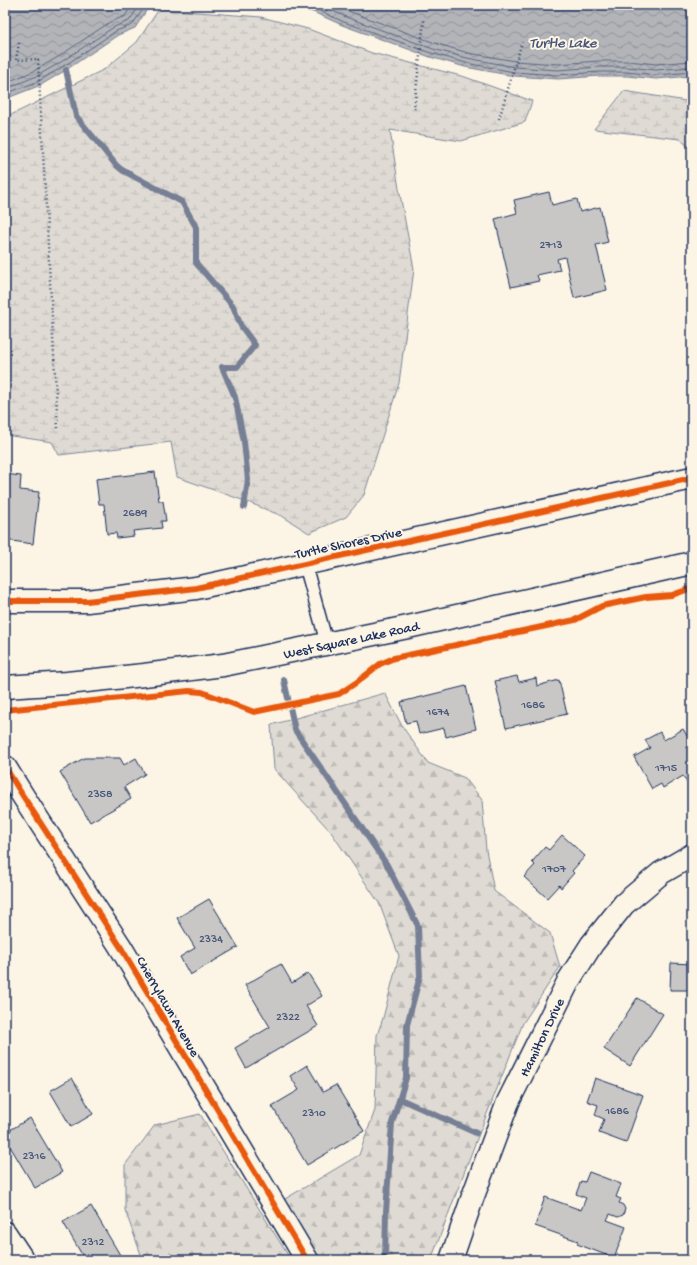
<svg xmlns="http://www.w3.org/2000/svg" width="697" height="1265" font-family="'Gochi Hand',sans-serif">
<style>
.forest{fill:url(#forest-firs);stroke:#7d8599}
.wetland{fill:url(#wetland-marsh);stroke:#7d8599}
.water{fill:url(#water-waves);stroke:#767f94}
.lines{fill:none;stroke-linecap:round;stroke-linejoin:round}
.shore{stroke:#576482;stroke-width:1}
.stream{stroke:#767f94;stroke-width:6}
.building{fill:#c8c7c6;stroke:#1b2f5e}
.service-casing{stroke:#1b2f5e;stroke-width:15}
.minor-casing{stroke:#1b2f5e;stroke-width:25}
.tertiary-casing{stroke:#1b2f5e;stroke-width:25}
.path{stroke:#1b2f5e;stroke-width:2.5;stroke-dasharray:1 3;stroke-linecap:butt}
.service{stroke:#fcf5e5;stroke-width:12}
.minor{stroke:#fcf5e5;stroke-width:22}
.tertiary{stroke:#fcf5e5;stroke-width:22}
.cycleway-casing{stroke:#fcf5e5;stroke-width:8}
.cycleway{stroke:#e8590c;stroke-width:6}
.labels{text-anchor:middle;stroke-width:4;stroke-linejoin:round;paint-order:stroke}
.number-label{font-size:12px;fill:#465578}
.street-label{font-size:14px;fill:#1b2f5e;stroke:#fcf5e5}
.water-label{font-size:15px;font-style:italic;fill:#485779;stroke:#fcf5e5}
</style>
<defs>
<pattern id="forest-firs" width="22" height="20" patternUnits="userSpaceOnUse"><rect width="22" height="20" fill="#dfdbd4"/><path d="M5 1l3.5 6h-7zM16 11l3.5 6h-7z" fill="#bfbcb8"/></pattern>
<pattern id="wetland-marsh" width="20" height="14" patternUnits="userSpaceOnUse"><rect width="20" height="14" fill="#dfdbd4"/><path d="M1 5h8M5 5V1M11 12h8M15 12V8" fill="none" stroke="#bfbcb8"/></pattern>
<pattern id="water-waves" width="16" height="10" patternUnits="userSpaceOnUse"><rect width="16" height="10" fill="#b2b4b8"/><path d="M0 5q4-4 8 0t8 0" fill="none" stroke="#909399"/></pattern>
</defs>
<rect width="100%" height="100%" fill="#fcf5e5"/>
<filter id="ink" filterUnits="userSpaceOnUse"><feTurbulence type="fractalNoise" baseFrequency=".025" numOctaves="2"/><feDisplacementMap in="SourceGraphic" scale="8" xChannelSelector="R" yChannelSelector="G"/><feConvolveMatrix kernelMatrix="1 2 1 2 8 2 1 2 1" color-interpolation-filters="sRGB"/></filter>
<g filter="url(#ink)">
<!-- forest -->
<g class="forest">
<polygon points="385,693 402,726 428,763 465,778 482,800 486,850 494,891 550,933 560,967 523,1023 473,1149 431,1260 313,1260 285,1214 285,1199 359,1155 375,1110 377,1035 383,1018 399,956 379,903 331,832 274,769 271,725"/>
<polygon points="200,1114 291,1260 143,1260 125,1210 125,1165 155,1125"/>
</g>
<!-- wetland -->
<g class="wetland">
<polygon points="159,9 261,17 308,29 372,53 465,77 532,101 525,122 461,141 390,130 399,189 414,269 399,383 364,495 346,517 309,533 282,516 245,501 177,477 171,442 59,455 52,442 5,435 5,115 13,114 105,69 137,42"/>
<polygon points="624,91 692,102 692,150 680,139 594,129"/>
</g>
<!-- water -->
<g class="water">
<polygon points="5,5 150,5 135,28 118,35 66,70 41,85 5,99"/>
<polygon points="285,5 692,5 692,76 656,79 627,76 600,76 558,79 514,76 465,67 430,57 342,25 313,12"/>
</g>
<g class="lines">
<!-- shore -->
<g class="shore">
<polyline points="302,5 314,8 344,22 431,53 466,63 514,72 557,75 600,72 627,72 656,75 692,72"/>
<polyline points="320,5 346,17 433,49 467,58 515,67 557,70 600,67 627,67 656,70 692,67"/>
<polyline points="336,5 348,11 435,43 468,53 515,61 557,64 600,61 628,61 656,64 692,61"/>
<polyline points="5,83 34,71 58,57 110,22 125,16 132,5"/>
<polyline points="5,89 37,76 61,62 114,27 129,21 140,5"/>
<polyline points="5,94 39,81 64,66 116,31 132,25 146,5"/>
</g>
<!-- stream -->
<g class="stream">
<polyline points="66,70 76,116 116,165 122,170 182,202 196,227 196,263 233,306 241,326 255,345 237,367 222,367 235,397 244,442 248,480 244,507"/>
<polyline points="284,680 295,730 387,865 418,926 420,976 407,1025 406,1078 392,1123 386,1212 385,1260"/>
<polyline points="400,1099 476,1133"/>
</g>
</g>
<!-- building -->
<g class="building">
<polygon points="549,192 552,205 577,199 580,212 600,207 608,242 596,245 607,290 574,298 565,257 557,259 560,270 537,275 539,281 511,287 495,219 517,213 514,200"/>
<polygon points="155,472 159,501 163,501 166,521 161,521 162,528 133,531 134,536 117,538 116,533 107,534 104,504 99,504 96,479"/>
<polygon points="5,474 21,476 20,490 39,492 33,544 5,540"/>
<polygon points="517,676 519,682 536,678 537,686 559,680 567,714 506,728 495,681"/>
<polygon points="466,686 476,729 446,737 444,728 419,734 416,721 406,723 401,702"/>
<polygon points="683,729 692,744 692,784 689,786 683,776 663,788 661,784 652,789 634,757 650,748 645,740 660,732 664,740"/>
<polygon points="84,758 120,758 124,765 136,758 145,774 124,787 131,799 90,822 60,772"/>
<polygon points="562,835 585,856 572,871 574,873 561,888 559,885 547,898 524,877 535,865 532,862 545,847 549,850"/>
<polygon points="209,899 238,947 190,975 180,957 195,948 177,918"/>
<polygon points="671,963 692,964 692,995 687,990 670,990"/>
<polygon points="281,964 292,983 308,973 322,996 306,1006 318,1026 246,1068 235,1048 270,1027 245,985"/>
<polygon points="637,998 663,1014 630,1066 604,1049"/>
<polygon points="307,1065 323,1092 336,1085 364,1131 307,1165 272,1106 299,1090 290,1076"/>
<polygon points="72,1078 93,1114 71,1127 50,1091"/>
<polygon points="595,1078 643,1095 626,1143 599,1133 604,1119 595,1115 598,1105 587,1101"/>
<polygon points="30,1118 62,1172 35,1188 5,1138 5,1133"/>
<polygon points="589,1172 621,1184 616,1197 621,1199 619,1203 623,1205 625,1209 623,1215 618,1217 610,1214 607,1220 626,1227 614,1258 577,1244 578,1241 535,1226 545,1197 581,1210 586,1198 576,1194 581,1181 585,1182"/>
<polygon points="91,1206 123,1260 85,1260 63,1222"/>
</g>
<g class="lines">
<defs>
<polyline id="service" points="305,564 327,644"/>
<g id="minor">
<polyline points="5,601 87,601 196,588 692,478"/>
<polyline points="5,767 23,796 120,946 307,1260"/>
<polyline points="5,1233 23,1260"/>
<polyline points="451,1260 472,1199 508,1102 569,980 592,944 624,904 661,873 692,855"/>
</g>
<polyline id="tertiary" points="5,687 67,683 144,675 223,665 408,627 692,563"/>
</defs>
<!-- service casing -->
<use href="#service" class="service-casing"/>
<!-- minor casing -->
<use href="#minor" class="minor-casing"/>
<!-- tertiary casing -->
<use href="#tertiary" class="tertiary-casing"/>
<!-- path -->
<g class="path">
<polyline points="19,43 16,60 38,59 58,430"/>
<polyline points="414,109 424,20"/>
<polyline points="499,119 522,42"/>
</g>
<!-- service -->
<use href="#service" class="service"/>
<!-- minor -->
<use href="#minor" class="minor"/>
<!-- tertiary -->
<use href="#tertiary" class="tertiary"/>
<defs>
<g id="cycleway">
<polyline points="5,601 87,601 196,588 692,478"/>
<polyline points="5,710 189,691 202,692 254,712 339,694 357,682 380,664 394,658 575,620 602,606 646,597 672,595 692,588"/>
<polyline points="5,767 23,796 120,946 307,1260"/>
</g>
</defs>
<!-- cycleway casing -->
<use href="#cycleway" class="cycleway-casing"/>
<!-- cycleway -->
<use href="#cycleway" class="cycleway"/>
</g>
</g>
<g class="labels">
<!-- number labels -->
<g class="number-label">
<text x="551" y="248">2713</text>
<text x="135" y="516">2689</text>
<text x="533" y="708">1686</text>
<text x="438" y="715">1674</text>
<text x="666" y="771">1715</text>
<text x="100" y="797">2358</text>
<text x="554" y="872">1707</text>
<text x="211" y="942">2334</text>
<text x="288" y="1020">2322</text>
<text x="617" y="1114">1686</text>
<text x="314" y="1116">2310</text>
<text x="34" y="1159">2316</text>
<text x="93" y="1245">2312</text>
</g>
<!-- street labels -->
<g class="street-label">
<text transform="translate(348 542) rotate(-12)" y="5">Turtle Shores Drive</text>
<text transform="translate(351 639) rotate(-12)" y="5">West Square Lake Road</text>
<text transform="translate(169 1006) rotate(60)" y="5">Cherrylawn Avenue</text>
<text transform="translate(541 1037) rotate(-64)" y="5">Hamilton Drive</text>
</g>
<!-- water labels -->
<g class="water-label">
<text x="563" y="47">Turtle Lake</text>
</g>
</g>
<!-- margin -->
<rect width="697" height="1265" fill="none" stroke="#fcf5e5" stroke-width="20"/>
<rect x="10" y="10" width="677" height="1245" fill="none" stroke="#1b2f5e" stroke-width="1.5" filter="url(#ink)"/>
</svg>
